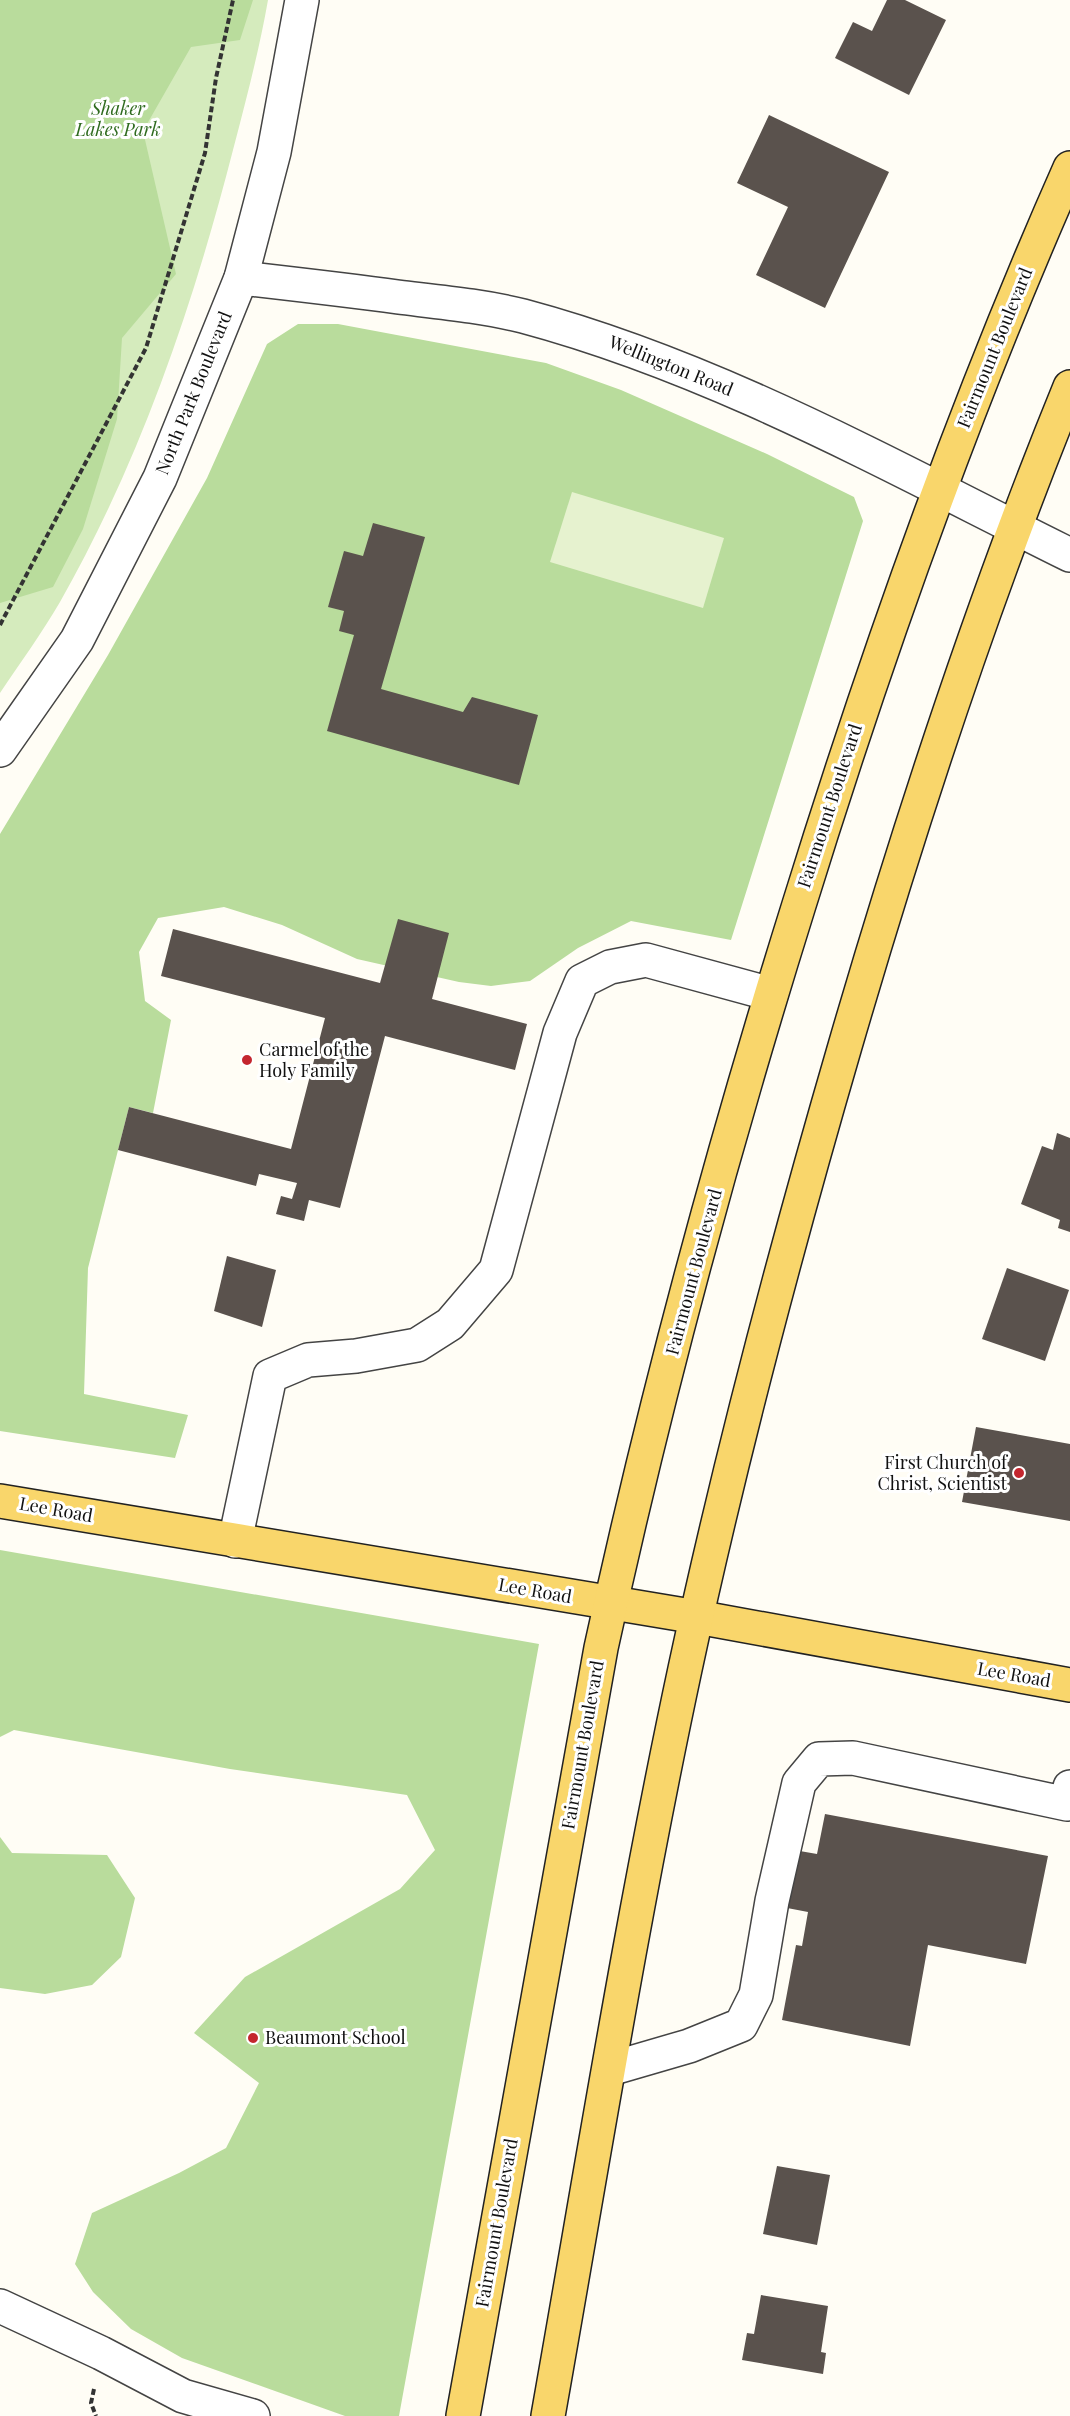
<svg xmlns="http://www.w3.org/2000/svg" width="1070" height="2416" font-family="'Playfair Display',serif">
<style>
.green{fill:#d5ebbd}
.forest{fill:#b9dc9c}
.pitch{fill:#e6f2cf}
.building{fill:#5a524d}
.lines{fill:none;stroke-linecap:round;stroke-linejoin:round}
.minor-casing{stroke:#444;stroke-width:36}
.major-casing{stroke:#222;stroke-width:36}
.path{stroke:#333;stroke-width:4;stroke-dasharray:6 3;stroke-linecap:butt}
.minor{stroke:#fff;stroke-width:33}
.major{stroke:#f9d66b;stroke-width:33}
.poi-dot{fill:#c4262e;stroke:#fff;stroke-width:2}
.labels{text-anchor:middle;stroke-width:6;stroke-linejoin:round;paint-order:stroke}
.park-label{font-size:18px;font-style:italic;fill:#2f6b1f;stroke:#fff}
.street-label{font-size:18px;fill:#111;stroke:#fff}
.poi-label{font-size:18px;fill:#111;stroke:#fff;text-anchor:start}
</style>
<rect width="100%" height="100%" fill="#fffdf5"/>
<!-- green -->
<path class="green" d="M0 0H268C259 51 246 100 233 150 193 306 140 461 60 602 42 633 20 663 0 693Z"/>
<!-- forest -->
<g class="forest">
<polygon points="0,0 253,0 240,40 191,47 143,131 176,274 122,338 117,419 83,529 53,587 0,603"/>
<polygon points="298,324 338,324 546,363 621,390 767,454 854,497 863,521 731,940 631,921 578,948 530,981 491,986 459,982 357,959 282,925 224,907 158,918 139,952 145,1001 171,1020 153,1113 129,1107 88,1268 84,1394 188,1415 175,1458 0,1431 0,834 108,655 207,478 267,344"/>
<polygon points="0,1550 539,1644 399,2416 345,2416 182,2358 131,2329 93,2292 75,2264 92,2213 179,2173 226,2148 259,2083 194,2033 245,1977 400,1889 435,1850 407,1795 230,1769 14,1730 0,1737"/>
<polygon points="0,1837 12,1853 107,1855 135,1898 121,1957 92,1985 45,1994 0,1988"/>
</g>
<!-- pitch -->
<polygon class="pitch" points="572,492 724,538 703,608 550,562"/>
<!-- building -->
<g class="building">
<polygon points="887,0 905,0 946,20 909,95 835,58 853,22 872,31"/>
<polygon points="769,115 889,172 825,308 756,275 788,207 737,183"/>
<polygon points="373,523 425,537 381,689 463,712 472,697 538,715 519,785 327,731 354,635 339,631 344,611 328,607 344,551 363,556"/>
<polygon points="398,919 449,933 432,999 527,1024 515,1070 385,1036 340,1208 309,1200 304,1221 276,1214 281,1196 292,1199 297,1183 259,1174 256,1186 118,1150 129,1107 291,1149 325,1018 161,976 173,929 380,983"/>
<polygon points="1057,1133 1070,1138 1070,1232 1058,1228 1060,1220 1021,1204 1042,1146 1053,1150"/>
<polygon points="227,1256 276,1270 262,1327 214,1311"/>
<polygon points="1007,1268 1069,1290 1045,1361 982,1339"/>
<polygon points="976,1427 1070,1444 1070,1521 962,1502"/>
<polygon points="825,1814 1048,1856 1026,1964 928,1945 910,2046 782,2020 796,1945 802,1946 808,1912 782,1907 794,1850 817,1854"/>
<polygon points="777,2166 830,2175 817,2245 763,2234"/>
<polygon points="761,2295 828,2306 821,2352 826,2353 823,2374 742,2360 747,2333 754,2334"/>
</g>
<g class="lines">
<defs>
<g id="minor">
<path d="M241 278C293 284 346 290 398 297 439 302 483 306 523 316 717 368 892 467 1070 555"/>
<polyline points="0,750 77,640 160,478 241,278 274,152 302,0"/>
<polyline points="235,1541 270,1376 308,1360 356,1356 417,1345 450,1324 496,1270 560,1033 582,981 610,967 646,960 771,994"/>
<polyline points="610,2069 689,2046 741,2025 756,1995 772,1901 799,1783 819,1759 853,1758 1067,1804 1070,1787"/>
<polyline points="0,2306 101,2353 183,2396 253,2416"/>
</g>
<g id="major">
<polyline points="0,1501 697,1617 1070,1685"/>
<path d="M463 2416 601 1648C655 1399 722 1151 798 908 876 656 963 409 1070 168"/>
<path d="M548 2416C592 2167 632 1917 685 1669 730 1459 785 1252 845 1046 910 823 982 602 1070 387"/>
</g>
</defs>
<!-- minor casing -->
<use href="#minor" class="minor-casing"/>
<!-- major casing -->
<use href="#major" class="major-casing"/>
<!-- path -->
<g class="path">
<polyline points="0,625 146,348 205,153 216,78 233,0"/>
<polyline points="94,2389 91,2403 96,2416"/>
</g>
<!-- minor -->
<use href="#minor" class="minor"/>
<!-- major -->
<use href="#major" class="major"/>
</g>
<!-- markers -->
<g class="poi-dot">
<circle cx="247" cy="1060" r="6"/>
<circle cx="1019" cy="1473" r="6"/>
<circle cx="253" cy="2038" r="6"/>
</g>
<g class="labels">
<!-- park labels -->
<g class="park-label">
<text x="118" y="115">Shaker<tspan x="118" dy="21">Lakes Park</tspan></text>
</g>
<!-- street labels -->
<g class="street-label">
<text transform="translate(995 348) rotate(-68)" y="6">Fairmount Boulevard</text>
<text transform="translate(671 366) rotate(22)" y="6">Wellington Road</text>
<text transform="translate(194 393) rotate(-68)" y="6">North Park Boulevard</text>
<text transform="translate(830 806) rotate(-72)" y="6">Fairmount Boulevard</text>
<text transform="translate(694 1272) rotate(-75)" y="6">Fairmount Boulevard</text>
<text transform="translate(56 1510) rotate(10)" y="6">Lee Road</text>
<text transform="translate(535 1591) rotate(10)" y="6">Lee Road</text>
<text transform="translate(1014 1675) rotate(10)" y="6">Lee Road</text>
<text transform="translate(583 1745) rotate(-80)" y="6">Fairmount Boulevard</text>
<text transform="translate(497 2223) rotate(-80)" y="6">Fairmount Boulevard</text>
</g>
<!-- poi labels -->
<g class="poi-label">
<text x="259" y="1056">Carmel of the<tspan x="259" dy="21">Holy Family</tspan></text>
<text x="1007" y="1469" text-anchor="end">First Church of<tspan x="1007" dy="21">Christ, Scientist</tspan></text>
<text x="265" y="2044">Beaumont School</text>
</g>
</g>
</svg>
